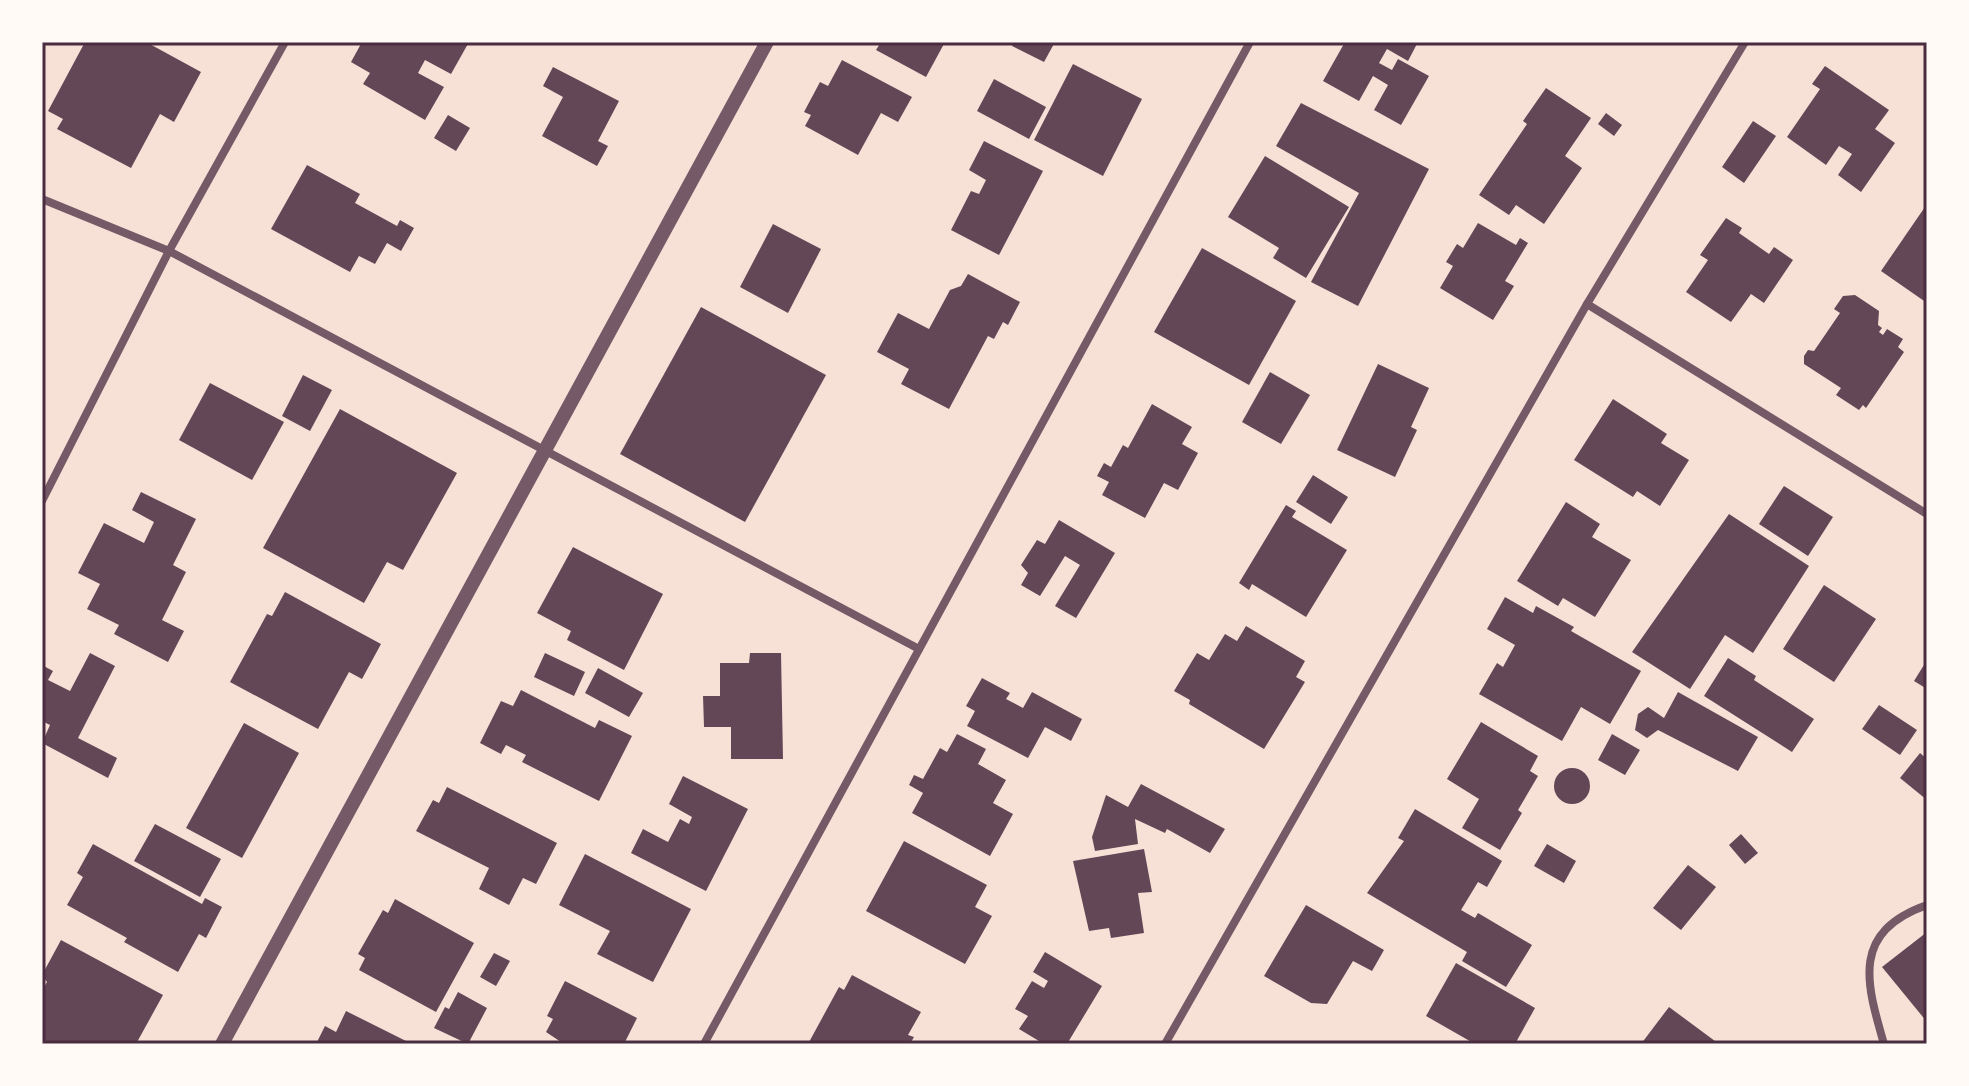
<svg xmlns="http://www.w3.org/2000/svg" width="1969" height="1086" font-family="'Roboto Serif',serif">
<style>
.building{fill:#644757}
.lines{fill:none;stroke-linecap:round;stroke-linejoin:round}
.minor{stroke:#755966;stroke-width:8}
.tertiary{stroke:#755966;stroke-width:14}
.neatline{fill:none;stroke:#4a2c40;stroke-width:3}
</style>
<rect width="100%" height="100%" fill="#f7e1d7"/>
<!-- building -->
<g class="building">
<polygon points="85,42 146,42 201,72 174,122 160,114 131,168 57,129 63,119 48,111"/>
<polygon points="362,42 469,42 451,74 425,60 418,73 444,87 425,120 363,84 370,73 351,62"/>
<polygon points="881,42 945,42 926,77 876,50"/>
<polygon points="1014,42 1055,42 1044,62 1012,46"/>
<polygon points="1345,42 1418,42 1408,61 1387,49 1379,63 1392,70 1398,59 1429,76 1401,125 1374,110 1388,85 1373,76 1359,101 1323,81"/>
<polygon points="842,60 912,97 898,122 881,113 858,155 805,126 811,115 804,112 820,82 828,86"/>
<polygon points="1073,64 1142,99 1103,176 1034,140"/>
<polygon points="1825,66 1889,110 1875,129 1895,143 1861,192 1838,175 1852,154 1839,146 1826,165 1787,137 1820,89 1812,84"/>
<polygon points="553,67 619,101 598,141 608,146 597,166 542,136 563,97 543,86"/>
<polygon points="994,79 1046,107 1029,139 977,111"/>
<polygon points="1546,88 1591,118 1565,156 1582,168 1544,224 1516,205 1509,215 1479,195 1527,124 1523,121"/>
<polygon points="1301,103 1429,169 1358,306 1311,282 1359,193 1276,146"/>
<polygon points="1606,113 1622,125 1614,136 1598,124"/>
<polygon points="448,115 470,128 456,151 434,138"/>
<polygon points="1753,121 1776,136 1744,183 1722,167"/>
<polygon points="984,141 1043,171 999,255 951,230 971,191 979,194 986,180 969,170"/>
<polygon points="1265,156 1349,207 1306,278 1273,258 1279,248 1228,217"/>
<polygon points="307,165 360,194 355,203 397,226 400,220 414,228 401,251 387,243 375,264 359,256 350,272 271,229"/>
<polygon points="1927,204 1927,303 1881,271"/>
<polygon points="1726,218 1742,228 1739,233 1769,254 1774,247 1793,260 1764,303 1751,294 1731,322 1686,292 1708,260 1700,255"/>
<polygon points="1478,223 1516,245 1520,238 1528,243 1505,281 1514,286 1493,320 1440,288 1453,266 1446,262 1457,244 1463,248"/>
<polygon points="773,224 821,249 788,313 740,287"/>
<polygon points="1202,248 1296,301 1249,385 1154,332"/>
<polygon points="968,274 1020,302 1008,325 1003,322 994,339 988,336 949,409 901,384 909,369 877,352 898,313 929,329 950,290 961,286"/>
<polygon points="1855,295 1879,311 1878,325 1882,328 1879,332 1883,335 1887,329 1903,339 1898,347 1904,352 1866,408 1863,405 1859,410 1836,395 1841,388 1804,364 1804,356 1808,350 1814,351 1840,313 1834,309 1843,296"/>
<polygon points="701,307 826,375 745,522 620,454"/>
<polygon points="1378,364 1429,388 1411,427 1417,430 1395,477 1337,450"/>
<polygon points="1270,372 1310,395 1281,444 1242,422"/>
<polygon points="303,375 332,390 310,431 282,416"/>
<polygon points="210,383 284,422 252,480 179,440"/>
<polygon points="1613,399 1667,434 1661,443 1689,460 1660,506 1637,491 1633,497 1574,460"/>
<polygon points="1152,404 1192,427 1182,444 1198,453 1178,490 1164,483 1145,518 1102,495 1109,482 1097,476 1104,463 1111,467 1123,445 1128,448"/>
<polygon points="340,409 457,473 403,570 387,562 364,603 263,548"/>
<polygon points="1313,475 1348,497 1331,524 1296,502"/>
<polygon points="1784,486 1833,517 1808,556 1759,524"/>
<polygon points="141,492 196,519 173,565 186,572 162,620 184,631 168,662 114,634 119,625 87,609 100,584 78,573 104,523 144,543 154,522 132,510"/>
<polygon points="1566,502 1600,524 1592,537 1631,560 1595,617 1563,598 1558,606 1517,581"/>
<polygon points="1286,505 1296,511 1292,517 1347,550 1306,617 1252,584 1249,590 1239,583"/>
<polygon points="1729,514 1809,566 1753,653 1725,635 1690,689 1632,652"/>
<polygon points="1059,520 1115,553 1076,618 1055,606 1080,565 1065,556 1040,596 1021,585 1028,573 1021,565 1037,540 1045,544"/>
<polygon points="573,547 663,594 624,670 567,640 571,631 537,613"/>
<polygon points="1824,585 1876,619 1834,682 1783,649"/>
<polygon points="285,592 381,644 362,679 349,672 318,729 230,682 267,614 272,616"/>
<polygon points="1505,597 1533,613 1536,606 1574,627 1571,631 1641,671 1610,724 1581,707 1562,741 1479,694 1497,663 1503,667 1515,645 1487,629"/>
<polygon points="1246,626 1305,661 1296,677 1305,682 1264,749 1189,704 1190,700 1174,691 1197,653 1209,660 1225,634 1237,641"/>
<polygon points="90,653 115,666 78,738 117,758 108,778 42,743 50,725 42,721 42,665 53,671 48,680 70,691"/>
<polygon points="545,653 585,672 574,696 534,677"/>
<polygon points="750,653 781,653 783,759 731,759 731,727 704,727 703,696 720,696 720,663 749,663"/>
<polygon points="1728,658 1756,676 1754,680 1814,719 1792,752 1704,696"/>
<polygon points="1927,660 1927,689 1914,681"/>
<polygon points="598,668 643,693 629,717 585,693"/>
<polygon points="982,678 1010,693 1006,699 1023,708 1032,692 1082,719 1071,741 1045,727 1028,758 967,726 975,711 966,706"/>
<polygon points="521,690 595,728 599,720 632,736 599,801 522,762 526,755 506,745 501,754 480,743 501,701 513,706"/>
<polygon points="1678,692 1758,737 1738,771 1658,730 1647,738 1635,730 1638,714 1648,707 1664,718"/>
<polygon points="1879,705 1917,730 1900,755 1862,729"/>
<polygon points="1481,722 1538,756 1530,771 1538,776 1518,810 1522,813 1500,850 1462,828 1479,799 1447,779"/>
<polygon points="244,723 299,753 242,858 186,828"/>
<polygon points="957,734 986,749 978,764 1006,780 993,803 1013,814 990,856 912,813 923,793 909,785 914,775 923,779 940,748 947,752"/>
<polygon points="1612,734 1640,750 1625,775 1598,760"/>
<polygon points="1920,753 1927,759 1927,800 1900,778"/>
<circle cx="1572" cy="786" r="18"/>
<polygon points="683,776 748,809 706,891 631,853 643,829 668,842 680,819 689,824 692,817 669,804"/>
<polygon points="1141,784 1225,829 1210,853 1167,829 1165,833 1135,819 1138,844 1095,851 1092,837 1106,795 1128,807"/>
<polygon points="447,787 557,843 536,884 523,878 509,905 479,889 489,868 416,831 433,800 439,803"/>
<polygon points="1415,809 1502,861 1487,887 1478,882 1461,910 1475,918 1478,913 1532,945 1506,987 1462,961 1467,952 1367,893 1404,841 1398,838"/>
<polygon points="155,824 221,859 200,897 134,861"/>
<polygon points="1741,834 1758,853 1745,864 1729,845"/>
<polygon points="904,841 987,885 975,907 992,916 965,964 866,911"/>
<polygon points="93,844 202,904 205,898 222,907 206,938 199,934 178,972 124,942 127,938 67,905 83,877 77,873"/>
<polygon points="1547,844 1576,861 1564,883 1534,866"/>
<polygon points="1144,849 1152,892 1138,893 1144,933 1111,938 1109,928 1089,931 1073,861"/>
<polygon points="585,854 691,909 653,982 597,954 610,931 559,905"/>
<polygon points="1688,865 1716,887 1681,930 1653,908"/>
<polygon points="395,899 474,943 436,1012 359,970 365,958 358,954 383,910 388,913"/>
<polygon points="1306,905 1384,950 1372,971 1353,961 1327,1004 1311,1003 1264,976"/>
<polygon points="1927,932 1927,1022 1882,967"/>
<polygon points="61,940 163,995 136,1044 42,1044 42,991 47,982 42,975"/>
<polygon points="1045,952 1102,986 1067,1044 1044,1044 1019,1029 1028,1016 1015,1009 1032,981 1044,988 1048,981 1033,972"/>
<polygon points="494,953 510,961 496,986 480,977"/>
<polygon points="1456,963 1535,1008 1515,1044 1475,1044 1426,1016"/>
<polygon points="852,975 921,1012 908,1035 914,1037 910,1044 808,1044 839,987 844,990"/>
<polygon points="565,981 637,1018 624,1044 564,1044 546,1032 553,1019 547,1016"/>
<polygon points="458,992 487,1008 468,1044 434,1028 445,1007 449,1009"/>
<polygon points="1669,1007 1719,1044 1641,1044"/>
<polygon points="346,1011 412,1044 316,1044 325,1026 336,1032"/>
</g>
<g class="lines">
<!-- minor -->
<g class="minor">
<polyline points="42,199 169,251 919,649"/>
<polyline points="1587,304 1927,514"/>
<polyline points="42,501 169,251 285,42"/>
<polyline points="704,1044 1250,42"/>
<polyline points="1165,1044 1587,304 1745,42"/>
<path d="M1884 1044C1866 982 1851 932 1927 905"/>
</g>
<!-- tertiary -->
<polyline class="tertiary" points="222,1044 767,42"/>
</g>
<!-- border -->
<rect width="1969" height="1086" fill="none" stroke="#fffaf5" stroke-width="88"/>
<rect x="44" y="44" width="1881" height="998" class="neatline"/>
</svg>
